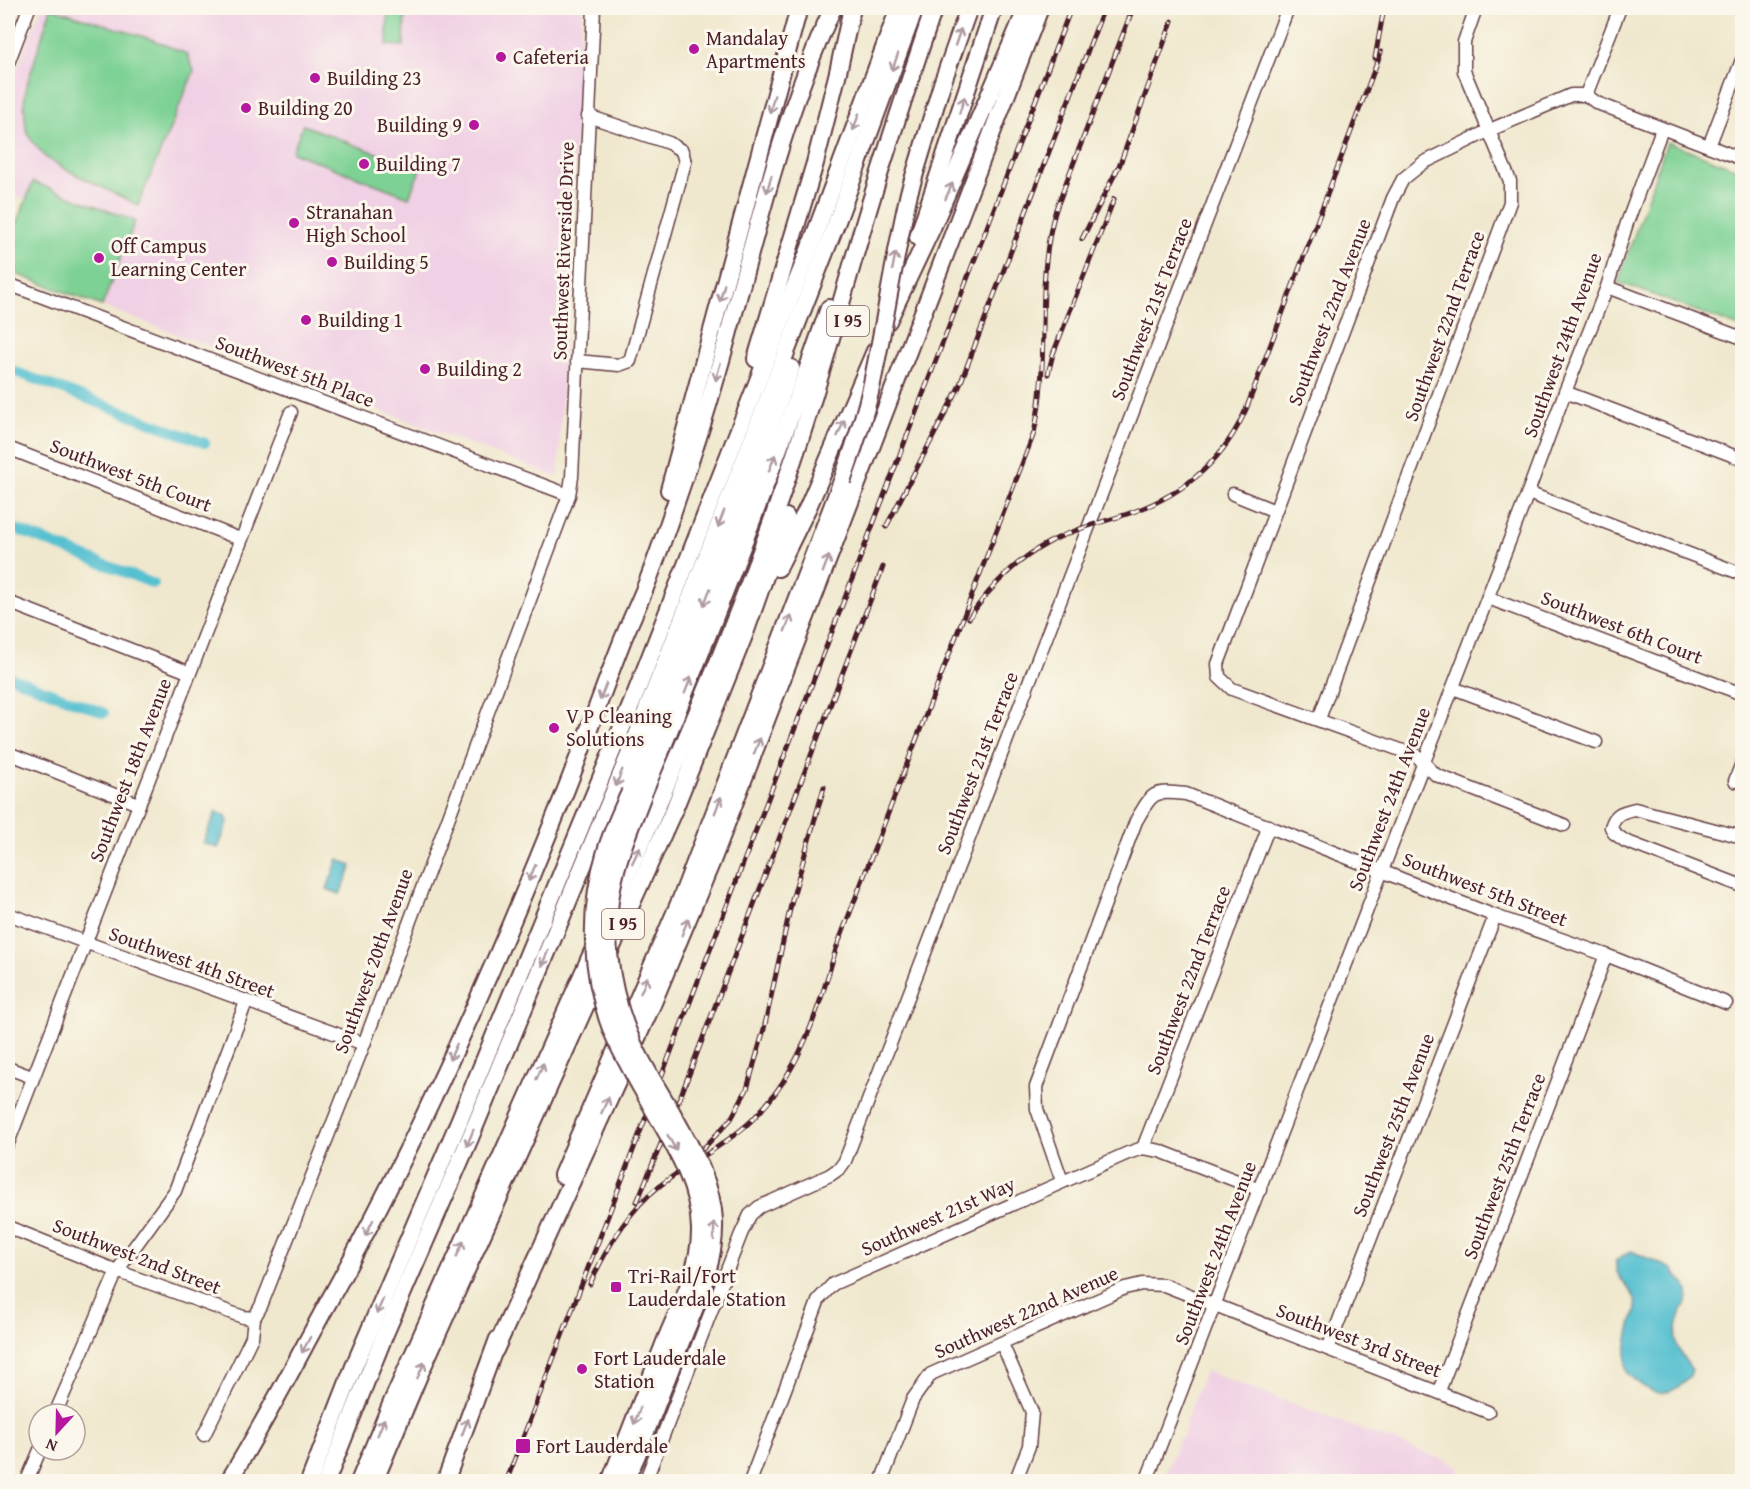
<svg xmlns="http://www.w3.org/2000/svg" width="1750" height="1489" font-family="'Gentium Book Plus',serif">
<style>
.built{fill:#f0d0e4}
.green{fill:#7dd194;stroke:#647860;stroke-width:1.5}
.water{fill:#55c0d0;stroke:#50707e;stroke-width:1.5}
.lines{fill:none;stroke-linecap:round;stroke-linejoin:round}
.canal{stroke:#55c0d0;stroke-width:10}
.minor-casing{stroke:#633d43;stroke-width:15}
.highway-casing{stroke:#633d43;stroke-width:20}
.minor{stroke:#fff;stroke-width:12}
.highway{stroke:#fff;stroke-width:16}
.rail-casing{stroke:#4a1f2b;stroke-width:5}
.rail{stroke:#fbf7ec;stroke-width:3;stroke-dasharray:9;stroke-linecap:butt}
.highway-bridge-casing{stroke:#633d43;stroke-width:20;stroke-linecap:butt}
.highway-bridge{stroke:#fff;stroke-width:16}
.oneway{stroke:#ae9aa0}
.poi-dot{fill:#b5179e;stroke:#fbf7ec;stroke-width:2}
.labels{text-anchor:middle;stroke-width:6;stroke-linejoin:round;paint-order:stroke}
.shield{fill:#fbf7ec;stroke:#7f6065;stroke-width:1.5}
.shield-label{font-size:18px;font-weight:bold;fill:#4a1f2b}
.poi-label{font-size:20px;fill:#4a1f2b;stroke:#fbf7ec;text-anchor:start}
.street-label{font-size:20px;fill:#4a1f2b;stroke:#fbf7ec}
</style>
<rect width="100%" height="100%" fill="#fbf7ec"/>
<filter id="ink" filterUnits="userSpaceOnUse"><feTurbulence type="fractalNoise" baseFrequency=".0167" numOctaves="2"/><feDisplacementMap in="SourceGraphic" scale="12" xChannelSelector="R" yChannelSelector="G"/><feConvolveMatrix kernelMatrix="1 2 1 2 8 2 1 2 1" color-interpolation-filters="sRGB"/></filter>
<filter id="wash" filterUnits="userSpaceOnUse"><feTurbulence type="fractalNoise" baseFrequency=".008" numOctaves="4" result="noise"/><feDisplacementMap in="SourceGraphic" scale="24" xChannelSelector="R" yChannelSelector="G"/><feGaussianBlur stdDeviation="1.35" result="paint"/><feColorMatrix in="noise" values="0 0 0 0 0 0 0 0 0 0 0 0 0 0 0 0 0 1.4 0 .05"/><feComposite in="paint" operator="in"/></filter>
<g filter="url(#wash)">
<rect width="100%" height="100%" fill="#f0e8ce"/>
<!-- built -->
<g class="built">
<polygon points="41,8 582,8 558,477 8,271 8,247 26,200 8,193 8,92"/>
<polygon points="1205,1371 1460,1466 1457,1474 1465,1477 1463,1481 1163,1481 1179,1438 1182,1439 1187,1426 1184,1425"/>
</g>
<!-- green -->
<g class="green">
<polygon points="51,8 151,39 187,54 194,71 138,205 67,170 45,157 32,141 26,129 24,103 26,88"/>
<polygon points="388,8 405,8 404,46 387,45"/>
<polygon points="303,125 420,170 409,197 292,152"/>
<polygon points="1667,142 1742,171 1742,328 1618,282"/>
<polygon points="33,182 135,221 102,306 8,271 8,247"/>
</g>
<!-- water -->
<g class="water">
<polygon points="216,812 226,816 228,823 218,848 203,843"/>
<polygon points="338,859 352,866 340,894 327,889"/>
<path d="M1631 1251 1672 1269C1675 1278 1687 1282 1688 1292 1689 1297 1686 1304 1683 1309 1671 1341 1673 1343 1692 1370 1690 1377 1687 1381 1681 1385 1660 1402 1644 1389 1627 1373 1624 1357 1627 1342 1631 1326 1632 1320 1636 1313 1636 1307 1637 1288 1613 1282 1616 1260Z"/>
</g>
<g class="lines">
<!-- canal -->
<g class="canal">
<polyline points="8,369 205,443"/>
<polyline points="8,526 154,584"/>
<polyline points="8,676 104,713"/>
</g>
</g>
</g>
<g filter="url(#ink)">
<g class="lines">
<defs>
<g id="minor">
<polyline points="8,63 29,8"/>
<polyline points="1586,95 1597,103 1742,159"/>
<polyline points="1709,146 1742,60"/>
<polyline points="8,284 569,495"/>
<polyline points="1607,287 1742,338"/>
<polyline points="577,361 619,365 630,361 685,162 682,151 669,143 588,116"/>
<polyline points="1565,392 1742,459"/>
<polyline points="8,448 240,539"/>
<polyline points="1528,493 1742,574"/>
<polyline points="1233,494 1275,511"/>
<polyline points="1488,598 1742,694"/>
<polyline points="8,602 188,672"/>
<polyline points="1453,688 1596,742"/>
<polyline points="1319,719 1510,202 1510,181 1464,71 1464,42 1476,8"/>
<polyline points="8,753 138,804"/>
<polyline points="1735,781 1742,763"/>
<polyline points="1564,825 1436,775 1417,756 1232,689 1219,677 1218,664 1393,198 1403,179 1423,163 1490,130 1571,95 1586,95 1620,8"/>
<path d="M1742 837 1635 809C1621 812 1615 814 1611 827L1614 833 1625 841 1742 886"/>
<polyline points="8,914 364,1044"/>
<polyline points="8,1068 32,1077"/>
<polyline points="8,1143 291,412"/>
<polyline points="1143,1148 1269,826"/>
<path d="M1062 1181 1037 1109 1036 1087 1136 821C1153 792 1152 790 1186 794L1495 916 1606 955 1726 1003"/>
<polyline points="8,1227 117,1271 243,1317 254,1318"/>
<polyline points="1002,1344 1032,1412 1029,1446 1015,1482"/>
<polyline points="1328,1349 1495,916"/>
<polyline points="1439,1391 1606,955"/>
<polyline points="55,1414 117,1271 175,1191 246,1002"/>
<polyline points="204,1435 252,1337 254,1318 261,1306 364,1044 569,495 572,477 594,8"/>
<polyline points="28,1478 40,1450"/>
<polyline points="645,1482 741,1234 750,1215 759,1207 830,1175 840,1168 845,1161 1288,8"/>
<polyline points="750,1482 819,1299 833,1284 1128,1153 1143,1148 1160,1151 1260,1190"/>
<polyline points="881,1482 913,1399 931,1374 1125,1288 1142,1284 1164,1285 1488,1412"/>
<polyline points="1146,1482 1524,503 1565,392 1607,287 1627,223 1662,129"/>
</g>
<g id="highway">
<polyline points="909,193 942,84 969,8"/>
<polyline points="918,237 994,8"/>
<polyline points="888,321 931,230 1027,8"/>
<polyline points="756,359 815,163 838,72 852,8"/>
<polyline points="669,490 799,8"/>
<polyline points="778,568 808,507 875,351"/>
<polyline points="630,792 744,502 791,368"/>
<path d="M642 797C709 636 772 473 829 308"/>
<path d="M612 910C675 765 739 622 789 472 819 387 841 300 867 214 888 144 911 76 934 8"/>
<polyline points="562,1175 681,899 842,481"/>
<polyline points="495,1350 652,1005 712,861 1040,8"/>
<path d="M228 1482C265 1422 296 1361 330 1299 419 1138 495 968 563 797 584 745 602 692 623 639 630 622 638 605 645 588 661 548 674 507 688 467 741 315 765 154 833 8"/>
<polyline points="309,1482 355,1364 455,1131 632,703 811,245 899,8"/>
<polyline points="326,1482 384,1336 470,1138 634,743 836,224 915,8"/>
<polyline points="359,1482 392,1402 596,944"/>
<polyline points="374,1482 419,1375 675,807 745,633 786,517"/>
<polyline points="445,1482 498,1339"/>
<polyline points="610,1482 665,1342"/>
<polyline points="624,1482 636,1457 679,1347"/>
</g>
</defs>
<!-- minor casing -->
<use href="#minor" class="minor-casing"/>
<!-- highway casing -->
<use href="#highway" class="highway-casing"/>
<!-- minor -->
<use href="#minor" class="minor"/>
<!-- highway -->
<use href="#highway" class="highway"/>
<defs>
<g id="rail">
<polyline points="1375,58 1384,8"/>
<polyline points="1082,239 1120,164 1172,21"/>
<polyline points="1048,374 1053,354 1114,199"/>
<polyline points="886,527 959,387 1104,8"/>
<path d="M969 618C990 587 1015 561 1048 543 1075 528 1105 522 1133 512 1186 493 1225 459 1247 407L1381 52"/>
<polyline points="701,1151 731,1119 747,1089 764,1029 792,900 824,787"/>
<polyline points="637,1202 683,1090 883,567"/>
<path d="M590 1284C606 1249 627 1212 657 1188 687 1164 722 1148 750 1122 800 1074 817 1013 836 949L1034 433C1051 359 1034 281 1056 209L1133 8"/>
<polyline points="506,1482 1071,8"/>
</g>
</defs>
<!-- rail casing -->
<use href="#rail" class="rail-casing"/>
<!-- rail -->
<use href="#rail" class="rail"/>
<defs>
<g id="highway-bridge">
<path d="M842 481C853 450 864 420 871 388 885 323 894 258 909 193"/>
<path d="M630 792C621 812 612 831 606 851 588 909 590 975 612 1031 624 1059 640 1085 655 1112 676 1149 699 1185 700 1229 701 1268 679 1307 665 1342"/>
<path d="M642 797C633 821 622 845 616 870 601 926 608 986 631 1039 642 1064 657 1088 671 1111 690 1146 712 1180 714 1220 716 1265 695 1306 679 1347"/>
</g>
</defs>
<!-- highway-bridge casing -->
<use href="#highway-bridge" class="highway-bridge-casing"/>
<!-- highway-bridge -->
<use href="#highway-bridge" class="highway-bridge"/>
</g>
<!-- one-way arrows -->
<defs><path id="oneway-shaft" d="M-6 0H5M1.5-3L5.5 0L1.5 3" fill="none" stroke-width="1.6" stroke-linecap="round" stroke-linejoin="round" transform="scale(1.5)"/></defs>
<g class="oneway">
<use href="#oneway-shaft" transform="translate(958 37) rotate(-71)"/>
<use href="#oneway-shaft" transform="translate(895 62) rotate(110)"/>
<use href="#oneway-shaft" transform="translate(772 104) rotate(105)"/>
<use href="#oneway-shaft" transform="translate(962 105) rotate(-72)"/>
<use href="#oneway-shaft" transform="translate(856 122) rotate(110)"/>
<use href="#oneway-shaft" transform="translate(769 184) rotate(106)"/>
<use href="#oneway-shaft" transform="translate(949 191) rotate(-66)"/>
<use href="#oneway-shaft" transform="translate(894 261) rotate(-79)"/>
<use href="#oneway-shaft" transform="translate(722 293) rotate(105)"/>
<use href="#oneway-shaft" transform="translate(718 372) rotate(106)"/>
<use href="#oneway-shaft" transform="translate(841 428) rotate(-67)"/>
<use href="#oneway-shaft" transform="translate(772 463) rotate(-69)"/>
<use href="#oneway-shaft" transform="translate(721 519) rotate(111)"/>
<use href="#oneway-shaft" transform="translate(826 564) rotate(-69)"/>
<use href="#oneway-shaft" transform="translate(707 597) rotate(111)"/>
<use href="#oneway-shaft" transform="translate(788 623) rotate(-69)"/>
<use href="#oneway-shaft" transform="translate(688 685) rotate(-69)"/>
<use href="#oneway-shaft" transform="translate(603 692) rotate(111)"/>
<use href="#oneway-shaft" transform="translate(757 746) rotate(-69)"/>
<use href="#oneway-shaft" transform="translate(619 778) rotate(112)"/>
<use href="#oneway-shaft" transform="translate(718 805) rotate(-69)"/>
<use href="#oneway-shaft" transform="translate(636 855) rotate(-65)"/>
<use href="#oneway-shaft" transform="translate(532 873) rotate(113)"/>
<use href="#oneway-shaft" transform="translate(685 927) rotate(-68)"/>
<use href="#oneway-shaft" transform="translate(545 958) rotate(113)"/>
<use href="#oneway-shaft" transform="translate(644 985) rotate(-67)"/>
<use href="#oneway-shaft" transform="translate(453 1052) rotate(115)"/>
<use href="#oneway-shaft" transform="translate(540 1071) rotate(-66)"/>
<use href="#oneway-shaft" transform="translate(605 1105) rotate(-66)"/>
<use href="#oneway-shaft" transform="translate(470 1138) rotate(113)"/>
<use href="#oneway-shaft" transform="translate(672 1143) rotate(61)"/>
<use href="#oneway-shaft" transform="translate(369 1228) rotate(117)"/>
<use href="#oneway-shaft" transform="translate(714 1231) rotate(-89)"/>
<use href="#oneway-shaft" transform="translate(460 1249) rotate(-66)"/>
<use href="#oneway-shaft" transform="translate(380 1306) rotate(113)"/>
<use href="#oneway-shaft" transform="translate(306 1345) rotate(118)"/>
<use href="#oneway-shaft" transform="translate(421 1370) rotate(-66)"/>
<use href="#oneway-shaft" transform="translate(637 1416) rotate(111)"/>
<use href="#oneway-shaft" transform="translate(381 1427) rotate(-68)"/>
<use href="#oneway-shaft" transform="translate(465 1427) rotate(-69)"/>
</g>
</g>
<!-- markers -->
<g class="poi-dot">
<circle cx="694" cy="49" r="6"/>
<circle cx="501" cy="57" r="6"/>
<circle cx="315" cy="78" r="6"/>
<circle cx="246" cy="108" r="6"/>
<circle cx="474" cy="125" r="6"/>
<circle cx="364" cy="164" r="6"/>
<circle cx="294" cy="223" r="6"/>
<circle cx="99" cy="258" r="6"/>
<circle cx="332" cy="262" r="6"/>
<circle cx="306" cy="320" r="6"/>
<circle cx="425" cy="369" r="6"/>
<circle cx="554" cy="728" r="6"/>
<rect x="610" y="1281" width="12" height="12" rx="3"/>
<circle cx="582" cy="1369" r="6"/>
<rect x="515" y="1438" width="16" height="16" rx="3"/>
</g>
<g class="labels">
<!-- shield labels -->
<g class="shield">
<rect x="827" y="306" width="42" height="30" rx="4.5"/>
<rect x="602" y="909" width="42" height="30" rx="4.5"/>
</g>
<g class="shield-label">
<text x="848" y="327">I 95</text>
<text x="623" y="930">I 95</text>
</g>
<!-- poi labels -->
<g class="poi-label">
<text x="706" y="45">Mandalay<tspan x="706" dy="23">Apartments</tspan></text>
<text x="513" y="64">Cafeteria</text>
<text x="327" y="85">Building 23</text>
<text x="258" y="115">Building 20</text>
<text x="462" y="132" text-anchor="end">Building 9</text>
<text x="376" y="171">Building 7</text>
<text x="306" y="219">Stranahan<tspan x="306" dy="23">High School</tspan></text>
<text x="111" y="253">Off Campus<tspan x="111" dy="23">Learning Center</tspan></text>
<text x="344" y="269">Building 5</text>
<text x="318" y="327">Building 1</text>
<text x="437" y="376">Building 2</text>
<text x="566" y="723">V P Cleaning<tspan x="566" dy="23">Solutions</tspan></text>
<text x="628" y="1283">Tri-Rail/Fort<tspan x="628" dy="23">Lauderdale Station</tspan></text>
<text x="594" y="1365">Fort Lauderdale<tspan x="594" dy="23">Station</tspan></text>
<text x="536" y="1453">Fort Lauderdale</text>
</g>
<!-- street labels -->
<g class="street-label">
<text transform="translate(563 251) rotate(-88)" y="7">Southwest Riverside Drive</text>
<text transform="translate(1151 309) rotate(-69)" y="7">Southwest 21st Terrace</text>
<text transform="translate(1329 312) rotate(-69)" y="7">Southwest 22nd Avenue</text>
<text transform="translate(1444 326) rotate(-70)" y="7">Southwest 22nd Terrace</text>
<text transform="translate(1562 345) rotate(-70)" y="7">Southwest 24th Avenue</text>
<text transform="translate(295 371) rotate(21)" y="7">Southwest 5th Place</text>
<text transform="translate(131 475) rotate(21)" y="7">Southwest 5th Court</text>
<text transform="translate(1622 627) rotate(21)" y="7">Southwest 6th Court</text>
<text transform="translate(977 763) rotate(-69)" y="7">Southwest 21st Terrace</text>
<text transform="translate(130 770) rotate(-69)" y="7">Southwest 18th Avenue</text>
<text transform="translate(1389 799) rotate(-69)" y="7">Southwest 24th Avenue</text>
<text transform="translate(1485 889) rotate(21)" y="7">Southwest 5th Street</text>
<text transform="translate(373 961) rotate(-70)" y="7">Southwest 20th Avenue</text>
<text transform="translate(192 962) rotate(20)" y="7">Southwest 4th Street</text>
<text transform="translate(1188 980) rotate(-69)" y="7">Southwest 22nd Terrace</text>
<text transform="translate(1393 1125) rotate(-69)" y="7">Southwest 25th Avenue</text>
<text transform="translate(1504 1166) rotate(-69)" y="7">Southwest 25th Terrace</text>
<text transform="translate(938 1216) rotate(-24)" y="7">Southwest 21st Way</text>
<text transform="translate(1215 1253) rotate(-69)" y="7">Southwest 24th Avenue</text>
<text transform="translate(137 1256) rotate(21)" y="7">Southwest 2nd Street</text>
<text transform="translate(1026 1312) rotate(-24)" y="7">Southwest 22nd Avenue</text>
<text transform="translate(1359 1340) rotate(21)" y="7">Southwest 3rd Street</text>
</g>
</g>
<!-- margin -->
<rect width="1750" height="1489" fill="none" stroke="#fbf7ec" stroke-width="30"/>
<!-- north arrow -->
<g transform="translate(57 1432) rotate(202)"><circle r="28" fill="#fbf7ec" stroke="#b4a19f" stroke-width="1.5"/>
<path d="M0-4.5L10 22L0 15L-10 22Z" fill="#b5179e"/>
<text y="-9" font-size="16" font-weight="bold" text-anchor="middle" fill="#4a1f2b">N</text>
</g>
</svg>
